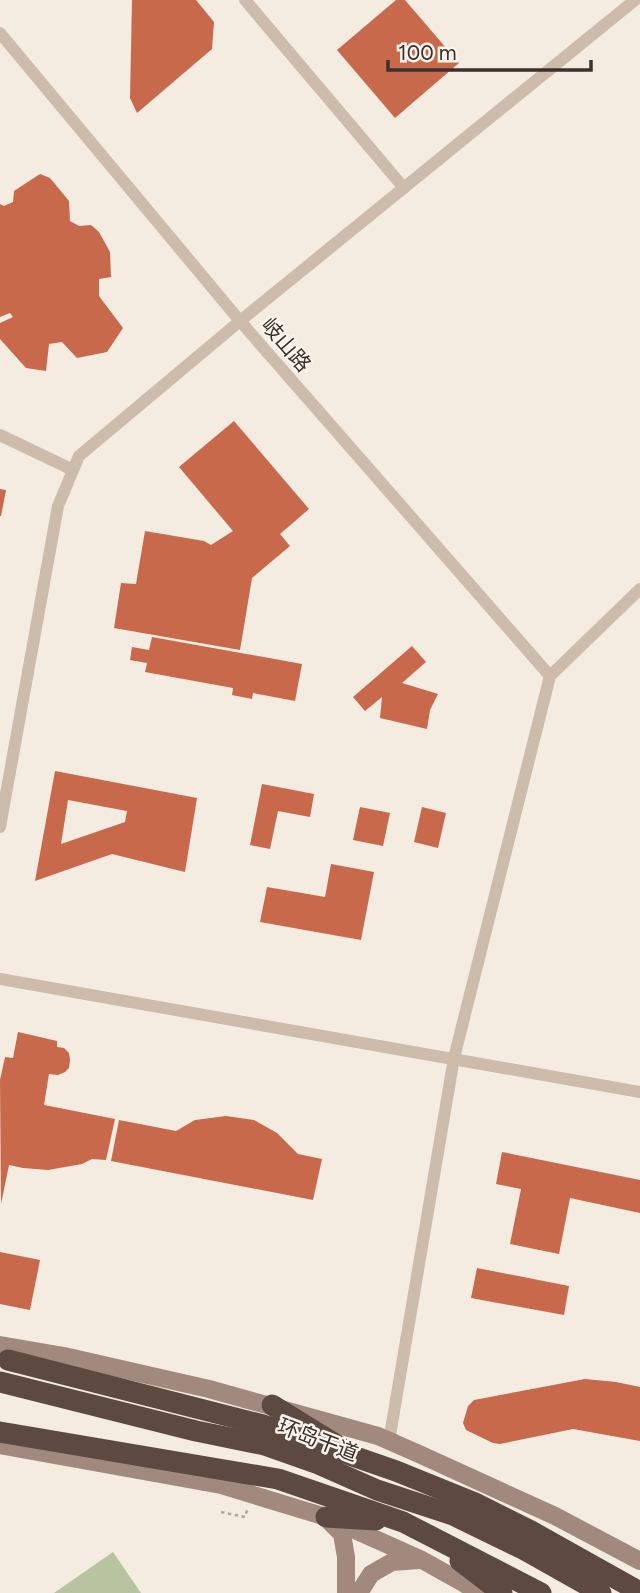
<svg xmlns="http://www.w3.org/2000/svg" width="640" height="1593" font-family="Figtree,'Noto Sans SC',sans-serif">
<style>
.green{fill:#b8c4a0}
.building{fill:#c8694b;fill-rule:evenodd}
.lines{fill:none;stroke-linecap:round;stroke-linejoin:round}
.path{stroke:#b9a596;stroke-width:2.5;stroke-dasharray:3.5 3.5;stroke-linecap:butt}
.street{stroke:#cdbbac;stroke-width:12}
.secondary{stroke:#a18a7d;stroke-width:18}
.highway{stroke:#5c4a42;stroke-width:21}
.highway-bridge{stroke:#5c4a42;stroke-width:21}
.labels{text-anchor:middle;stroke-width:5;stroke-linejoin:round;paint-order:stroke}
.street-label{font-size:21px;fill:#3b302b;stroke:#fbf5ee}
</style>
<rect width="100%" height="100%" fill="#f4ebe1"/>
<!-- green -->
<polygon class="green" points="113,1552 141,1593 54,1593"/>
<!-- building -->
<g class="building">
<polygon points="132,0 196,0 214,22 212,49 137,113 130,98"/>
<polygon points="396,0 405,0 459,63 395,118 337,50"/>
<polygon points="40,174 50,178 69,201 70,221 79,226 91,225 99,232 110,252 111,277 99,279 99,296 123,328 107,352 77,358 62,342 49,344 46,371 26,368 0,339 0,323 13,317 10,313 0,317 0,204 4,206 13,202 14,191"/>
<polygon points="234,421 309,509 280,534 290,546 252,578 240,650 114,628 121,583 136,584 145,531 204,541 211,545 233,531 179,467"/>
<polygon points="0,489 6,490 1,516 0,516"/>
<polygon points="152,637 302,664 295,701 253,693 252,699 232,695 233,688 145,672 147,663 130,660 132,647 149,650"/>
<polygon points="412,646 426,662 402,683 438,694 430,710 427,729 380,718 382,697 365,711 353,697"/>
<path d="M55 771 197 798 185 872 112 854 35 881ZM68 800 127 811 125 822 61 844Z"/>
<polygon points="262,784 314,794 310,817 278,811 270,849 250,845"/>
<polygon points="360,807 390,813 383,846 353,840"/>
<polygon points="422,807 446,813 438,848 414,842"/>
<polygon points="331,864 374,872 361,940 260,922 267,887 325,897"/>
<polygon points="18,1032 57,1041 57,1047 64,1048 69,1053 70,1060 69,1068 65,1072 58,1075 49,1074 44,1105 115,1119 106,1160 92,1159 82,1164 48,1170 23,1168 9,1165 1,1204 0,1080 5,1057 13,1058"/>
<polygon points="226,1116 254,1120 277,1133 298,1154 322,1159 313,1200 111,1161 119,1120 176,1131 195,1120"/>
<polygon points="502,1152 640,1180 640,1213 570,1198 559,1254 510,1244 521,1189 496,1184"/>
<polygon points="0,1252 40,1260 30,1310 0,1304"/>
<polygon points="477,1268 569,1286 564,1315 471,1298"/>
<polygon points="585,1379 616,1382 640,1387 640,1441 573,1429 500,1444 493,1443 466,1430 463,1423 468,1406 474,1400"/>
</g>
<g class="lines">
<!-- path -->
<polyline class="path" points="221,1512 245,1517 248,1507"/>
<!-- street -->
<g class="street">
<polyline points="245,0 404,188"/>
<polyline points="0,33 240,321 550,676"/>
<polyline points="0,435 73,470"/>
<polyline points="0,827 58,506 79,456 240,321 635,0"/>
<polyline points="0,979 640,1092"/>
<polyline points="389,1441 454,1058 550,676 640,589"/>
</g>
<!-- secondary -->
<g class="secondary">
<polyline points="0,1345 64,1356 209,1389 378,1436 419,1454 555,1516 640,1561"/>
<polyline points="0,1445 221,1485 326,1517 422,1560 465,1584 478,1593"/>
<polyline points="328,1520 342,1534 346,1557 346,1593"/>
<polyline points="359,1593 371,1574 392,1562 419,1560"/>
</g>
<!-- highway -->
<g class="highway">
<polyline points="0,1382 196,1431 265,1445 316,1463 377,1490 453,1515 525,1550 601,1593"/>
<polyline points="272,1405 340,1447"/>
<polyline points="0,1432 278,1479 403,1522 541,1593"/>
<polyline points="326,1517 376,1520"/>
<polyline points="460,1561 502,1593"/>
</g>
<!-- highway-bridge -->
<polyline class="highway-bridge" points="8,1360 263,1425 396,1471 475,1503 531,1531 640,1592"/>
</g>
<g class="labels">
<!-- street labels -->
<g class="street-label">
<text transform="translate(286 345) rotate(49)" y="7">岐山路</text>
<text transform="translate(318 1440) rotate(21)" y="7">环岛干道</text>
</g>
</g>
<!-- scale -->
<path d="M388 60v10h203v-10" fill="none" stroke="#3b302b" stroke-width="3.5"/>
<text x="398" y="60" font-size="21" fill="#3b302b" stroke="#fbf5ee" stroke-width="5" paint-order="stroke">100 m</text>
</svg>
